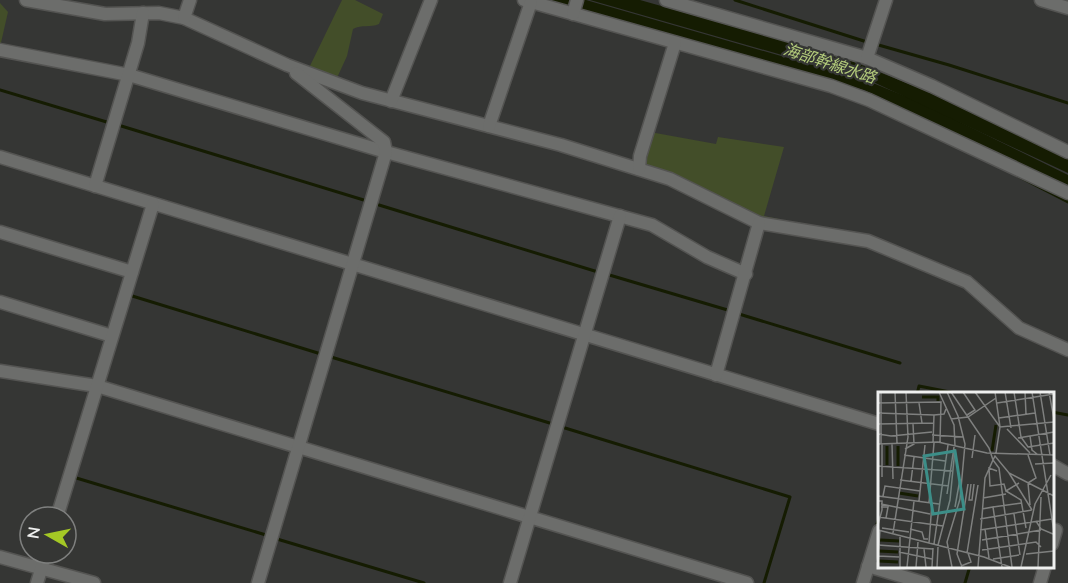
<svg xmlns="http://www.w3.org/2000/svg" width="1068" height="583" font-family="'Nunito Sans','Noto Sans JP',sans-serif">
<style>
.green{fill:#434e29}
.water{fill:#151c02}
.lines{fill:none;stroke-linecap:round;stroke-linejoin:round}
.stream{stroke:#151c02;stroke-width:3}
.minor-casing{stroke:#545452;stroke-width:15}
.minor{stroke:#6c6d6b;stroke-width:12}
.labels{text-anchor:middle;stroke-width:4.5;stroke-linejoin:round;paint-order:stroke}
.water-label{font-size:16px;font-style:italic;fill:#b3cb7b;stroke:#353634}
.inset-river{fill:none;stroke:#151c02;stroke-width:3}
.inset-road{fill:none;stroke:#7f807f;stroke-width:1.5}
.view{fill:#3c8e88;fill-opacity:0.15;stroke:#3c8e88;stroke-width:3}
.inset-edge{fill:none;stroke:#eff0ef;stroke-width:3}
</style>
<rect width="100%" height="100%" fill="#353634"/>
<!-- green -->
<g class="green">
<path d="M342 0H355L383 14 379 24C370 28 362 24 353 29L347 56 336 80 308 70Z"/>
<polygon points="0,3 8,12 0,47"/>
<polygon points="650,132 716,144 718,137 784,147 764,216 779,219 782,224 761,221 644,165"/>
</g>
<!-- water -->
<g class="water">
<polygon points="546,0 586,0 868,81 919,102 1068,175 1068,186 864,90"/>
<polygon points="590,0 640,0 844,58 924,90 1068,159 1068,173 869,80"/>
</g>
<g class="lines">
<!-- stream -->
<g class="stream">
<polyline points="735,0 867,42"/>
<polyline points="875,44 949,65 1068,103"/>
<polyline points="0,90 110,123"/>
<polyline points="118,125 367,201"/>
<polyline points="1016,175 1068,202"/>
<polyline points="379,205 598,272"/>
<polyline points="606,274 731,311"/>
<polyline points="129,295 321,354"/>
<polyline points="739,314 900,363"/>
<polyline points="331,357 553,424"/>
<polyline points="917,394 919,386 960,394"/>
<polyline points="1052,412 1068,415"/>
<polyline points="565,428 790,497 764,583"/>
<polyline points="73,477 266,535"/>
<polyline points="875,530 879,518"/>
<polyline points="277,539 424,583"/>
<polyline points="965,583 970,566"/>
</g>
<defs>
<g id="minor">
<polyline points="26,0 105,14 159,13 184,18 287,65 362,93 561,145 670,179 759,223 868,241 967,282 1019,328 1068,350"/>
<polyline points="524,0 831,86 869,100 1068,193"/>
<polyline points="666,0 867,58 932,86 1068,152"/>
<polyline points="1041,0 1068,8"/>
<polyline points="573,14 577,0"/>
<polyline points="184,18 190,0"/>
<polyline points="0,50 129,75 386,152 652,225 707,257 746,274"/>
<polyline points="867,58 886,0"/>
<polyline points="391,101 431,0"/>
<polyline points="489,126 531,2"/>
<polyline points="0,157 879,424"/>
<polyline points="639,169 640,156 675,43"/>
<polyline points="95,186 138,43 143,13"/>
<polyline points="0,232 132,272"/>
<polyline points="0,302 112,336"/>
<polyline points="0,371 97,386 747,583"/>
<polyline points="716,375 759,223"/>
<polyline points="1052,465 1068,474"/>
<polyline points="57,517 153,204"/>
<polyline points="1052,544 1056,530"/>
<polyline points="0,557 94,583"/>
<polyline points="868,566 924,583"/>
<polyline points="37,583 46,553"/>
<polyline points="258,583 386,152 384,142 296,73"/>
<polyline points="510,583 620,216"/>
<polyline points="863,583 879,531"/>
<polyline points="1040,583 1045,566"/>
</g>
</defs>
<!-- minor casing -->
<use href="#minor" class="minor-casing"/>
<!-- minor -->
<use href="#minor" class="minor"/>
</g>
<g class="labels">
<!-- water labels -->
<g class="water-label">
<text transform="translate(830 63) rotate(18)" y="6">海部幹線水路</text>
</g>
</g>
<!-- overview -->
<g transform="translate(878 392)">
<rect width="176" height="176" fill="#353634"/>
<path class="inset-river" d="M44 5H60V9M9 54V73M20 54V74M114 59 118 33M21 101 40 104M2 148 21 149M1 159 20 160M1 169 20 170"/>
<path class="inset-road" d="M17 0 19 51M61 0 76 33 77 54M69 0 80 24 87 52 82 107 69 150 74 175M73 0 111 56 115 68M85 0 97 18 89 23M97 0 122 35 176 30M117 0 122 35 118 61M127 0 133 36M136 0 143 45M147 0 148 22M154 0 176 140M162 0 172 63M171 0 176 27M0 11 63 10 62 50M41 11 44 31M119 11 176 2M0 21 56 23 66 22 68 17M121 26 157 21M73 27 90 25 118 6M0 32 56 31M129 37 152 61M0 42 13 44 54 40M54 43 85 45M152 44 154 58 159 62M143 45 150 55 176 51M140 46 176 40M55 51 56 23M0 52 60 50 109 61 176 63M3 52V0M14 52 15 87M27 57 36 52 35 32M26 63 67 69M94 66 97 43M115 68 117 64 131 81 176 104M157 72 176 71M0 74 74 79M119 79 111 76 112 94 126 92 128 99 141 91M131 81 154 118M4 85V52M22 88 71 94M33 89 36 65M150 91 158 86 150 63M150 91 152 113M93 92 91 108H94L96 92M128 99 143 108 148 136M69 102 76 55M0 104 61 112M5 104 7 94 42 99M105 106 128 102M0 109H4V118L0 133M41 109 47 53M51 111 56 51M3 112 52 122M3 115H10L8 126M77 115 82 87M115 115 144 111M104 117 115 115 124 175M136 122 142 163M0 125 65 134M102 127 154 118M158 129 163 137 175 142M4 136 31 140M32 137 44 140 46 147H50M107 137 111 166M0 138 106 165 132 175M102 138 174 127M15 141 30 45 28 0M22 145V175M104 148 163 138M51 151 54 111M56 152 70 53M0 153 55 157M60 153 72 108 77 57M46 157 48 175M104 158 158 150 163 155M21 160 54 167M89 161 100 93M148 162 176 159M0 164 21 165M115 167 141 163M0 169 2 138M83 174 93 170 90 161M29 175 36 109M38 175 40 150M54 175 55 156M59 175 60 155M84 175 79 162 90 92M100 175 107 86 115 68 121 76 134 175M143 175 157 112 173 83M160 175 163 105"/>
<path class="view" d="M77 59 86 117 55 122 46 64Z"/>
<rect width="176" height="176" class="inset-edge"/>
</g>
<!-- north arrow -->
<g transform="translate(48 535) rotate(279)"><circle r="28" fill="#353634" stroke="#7f807f" stroke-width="1.5"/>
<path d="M0-4.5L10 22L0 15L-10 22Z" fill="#a4c825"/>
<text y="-9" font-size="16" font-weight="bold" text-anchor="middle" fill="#eff0ef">N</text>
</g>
</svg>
